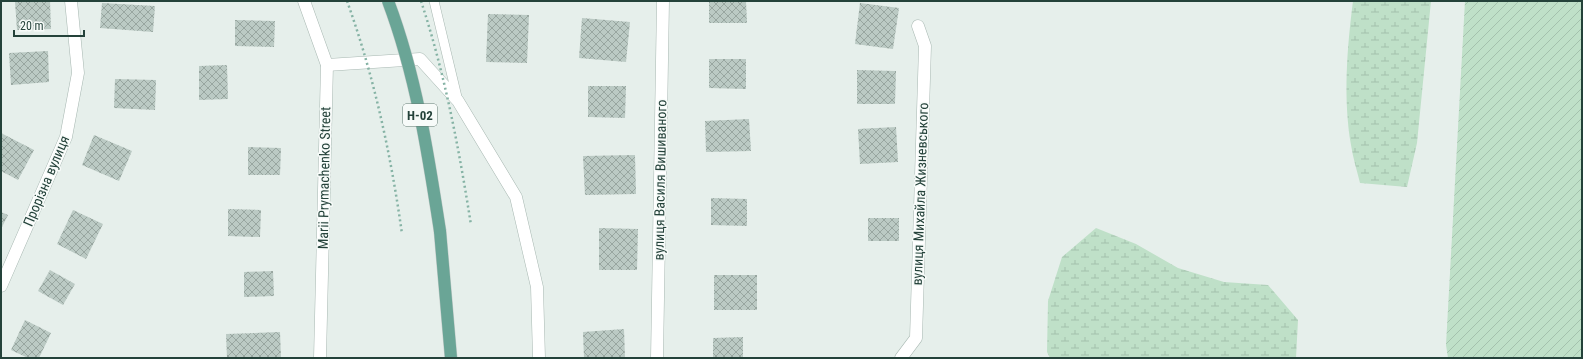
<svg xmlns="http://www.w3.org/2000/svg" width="1583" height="359" font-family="'Roboto Condensed',sans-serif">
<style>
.wetland{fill:url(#wetland-marsh)}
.garden{fill:url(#garden-furrows)}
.building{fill:url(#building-cross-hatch)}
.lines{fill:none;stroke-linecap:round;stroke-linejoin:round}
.lane-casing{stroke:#a8b8b2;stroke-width:10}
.street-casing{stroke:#a8b8b2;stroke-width:13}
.primary-casing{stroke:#c2cac8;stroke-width:13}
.lane{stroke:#fff;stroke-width:9}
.street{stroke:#fff;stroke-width:12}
.primary{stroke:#6aa596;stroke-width:12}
.primary-bridge-casing{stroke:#c2cac8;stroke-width:13;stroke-linecap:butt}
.path-bridge{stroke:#86b3a5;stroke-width:2.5;stroke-dasharray:2 3;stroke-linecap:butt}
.primary-bridge{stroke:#6aa596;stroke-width:12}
.labels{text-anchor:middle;stroke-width:3;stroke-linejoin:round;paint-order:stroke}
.shield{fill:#f7fbf9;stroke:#637a73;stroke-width:1}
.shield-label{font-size:13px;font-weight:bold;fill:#24423a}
.street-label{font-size:14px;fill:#24423a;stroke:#f7fbf9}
</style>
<defs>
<pattern id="wetland-marsh" width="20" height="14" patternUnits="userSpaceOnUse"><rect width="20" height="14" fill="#bfe0c8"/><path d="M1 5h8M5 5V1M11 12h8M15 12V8" fill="none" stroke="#a4c1ad"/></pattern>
<pattern id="garden-furrows" width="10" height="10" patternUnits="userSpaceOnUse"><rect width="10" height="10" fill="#bfe0c8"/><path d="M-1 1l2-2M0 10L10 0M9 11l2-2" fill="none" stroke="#a4c1ad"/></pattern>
<pattern id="building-cross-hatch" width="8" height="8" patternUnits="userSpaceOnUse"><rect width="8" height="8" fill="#bbcac4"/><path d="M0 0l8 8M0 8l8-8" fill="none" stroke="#98a6a0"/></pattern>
</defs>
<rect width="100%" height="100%" fill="#e6efeb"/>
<!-- wetland -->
<g class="wetland">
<path d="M1353 1H1431L1417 143 1407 187 1360 183C1357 171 1353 158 1351 145 1343 98 1347 48 1353 1Z"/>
<polygon points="1096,228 1136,244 1178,268 1224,282 1268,285 1298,320 1296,358 1050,358 1047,352 1048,301 1062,257"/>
</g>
<!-- garden -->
<polygon class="garden" points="1465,1 1582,1 1582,358 1448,358 1446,345"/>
<!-- building -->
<g class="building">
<polygon points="50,1 51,29 17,30 15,2"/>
<polygon points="709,1 746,1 747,23 709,23"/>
<polygon points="102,3 155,6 153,32 100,28"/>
<polygon points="860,3 899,8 893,49 855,44"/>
<polygon points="488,14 529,15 527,63 486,62"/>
<polygon points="582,18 630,22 626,62 579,58"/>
<polygon points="235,20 275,21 274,47 235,46"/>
<polygon points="48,51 49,82 11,85 9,53"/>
<polygon points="709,59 746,59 746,89 709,88"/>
<polygon points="227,65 228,99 199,100 199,66"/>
<polygon points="857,70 896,71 895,104 857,104"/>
<polygon points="115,79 156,80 155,110 114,108"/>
<polygon points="588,86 626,86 625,118 588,117"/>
<polygon points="749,119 751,151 706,152 705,121"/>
<polygon points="896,127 898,162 860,164 858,129"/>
<polygon points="1,133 34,150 18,180 1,171"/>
<polygon points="94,135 132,151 119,181 82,165"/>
<polygon points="248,147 281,148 280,175 248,175"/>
<polygon points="635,155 636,194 585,195 583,156"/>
<polygon points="711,198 747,199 747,226 711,225"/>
<polygon points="228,209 261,210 260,237 228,236"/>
<polygon points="73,210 103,224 86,259 57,244"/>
<polygon points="1,212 8,215 1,229"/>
<rect x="868" y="218" width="31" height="23"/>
<polygon points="599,228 638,229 637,270 599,270"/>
<polygon points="50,270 75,284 63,305 38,291"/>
<polygon points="273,271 274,296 244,297 244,272"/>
<rect x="714" y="275" width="43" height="35"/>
<polygon points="25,320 51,333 39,358 28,358 11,350"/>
<polygon points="624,329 625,358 584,358 583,332"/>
<polygon points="280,332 281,358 227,358 226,334"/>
<polygon points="743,337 743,358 713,358 713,338"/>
</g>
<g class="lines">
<defs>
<polyline id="lane" points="434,1 458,101"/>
<g id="street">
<polyline points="304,1 327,65 320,358"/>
<polyline points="327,65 420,59 458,101 516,197 537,287 539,358"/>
<polyline points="1,286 66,137 78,73 71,1"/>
<polyline points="657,358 663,1"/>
<polyline points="901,358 916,338 925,46 918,26"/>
</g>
<polyline id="primary" points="440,231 451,358"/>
</defs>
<!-- lane casing -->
<use href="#lane" class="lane-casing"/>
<!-- street casing -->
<use href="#street" class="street-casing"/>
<!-- primary casing -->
<use href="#primary" class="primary-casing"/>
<!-- lane -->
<use href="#lane" class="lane"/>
<!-- street -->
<use href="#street" class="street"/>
<!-- primary -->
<use href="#primary" class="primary"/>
<defs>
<path id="primary-bridge" d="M388 1C416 75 428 153 440 231"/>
</defs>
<!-- primary-bridge casing -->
<use href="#primary-bridge" class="primary-bridge-casing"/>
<!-- path-bridge -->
<g class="path-bridge">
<path d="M347 1C374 76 391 155 402 234"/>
<path d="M421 1C445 74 459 149 471 225"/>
</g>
<!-- primary-bridge -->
<use href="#primary-bridge" class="primary-bridge"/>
</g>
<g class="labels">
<!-- shield labels -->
<rect class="shield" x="403" y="104" width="34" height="22" rx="3"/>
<g class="shield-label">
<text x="420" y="120">Н-02</text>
</g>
<!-- street labels -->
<g class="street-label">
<text transform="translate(324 178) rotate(-89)" y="5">Marii Prymachenko Street</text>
<text transform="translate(660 180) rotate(-89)" y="5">вулиця Василя Вишиваного</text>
<text transform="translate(46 181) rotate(-67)" y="5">Прорізна вулиця</text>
<text transform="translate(920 194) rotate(-88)" y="5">вулиця Михайла Жизневського</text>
</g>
</g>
<!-- border -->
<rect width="1583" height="359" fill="none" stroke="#24423a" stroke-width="4"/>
<!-- scale -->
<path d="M14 30v6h70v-6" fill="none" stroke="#24423a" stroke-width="2"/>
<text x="20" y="30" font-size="12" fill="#24423a" stroke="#f7fbf9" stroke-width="3" paint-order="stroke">20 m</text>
</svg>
